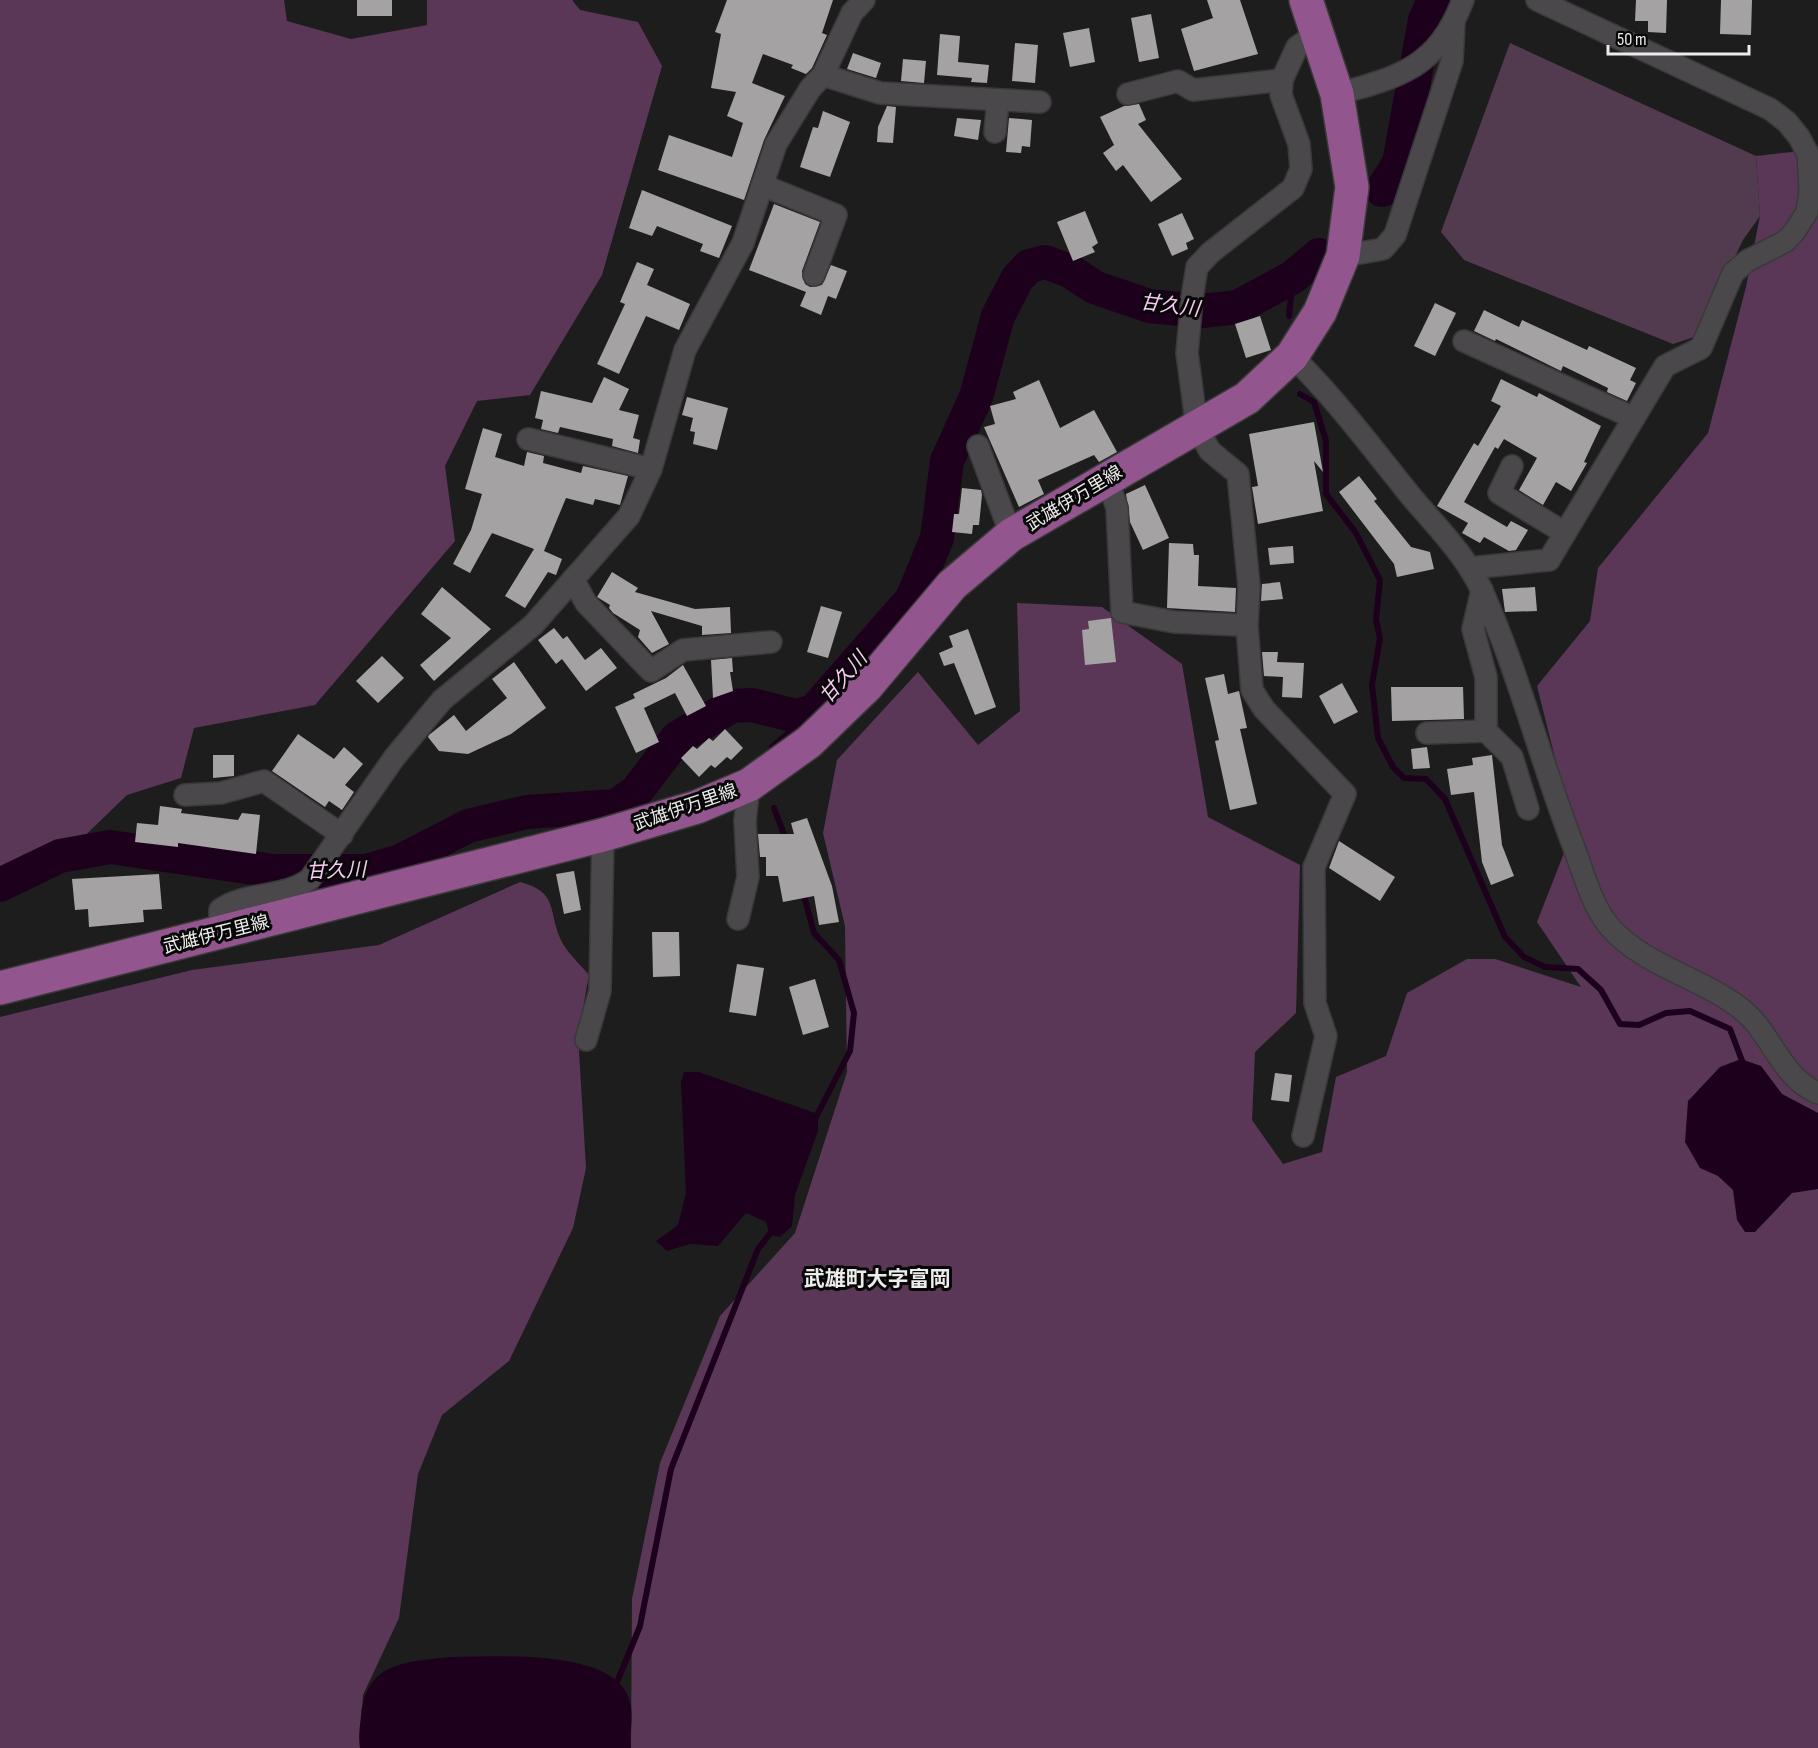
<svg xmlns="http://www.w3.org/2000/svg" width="1818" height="1748" font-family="'Sofia Sans Condensed','Noto Sans JP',sans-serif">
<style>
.green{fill:#523b4f}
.forest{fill:#5a3757}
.water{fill:#1d011c}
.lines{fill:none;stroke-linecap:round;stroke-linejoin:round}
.stream{stroke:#1d011c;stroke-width:6}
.river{stroke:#1d011c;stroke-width:34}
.building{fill:#a5a2a4}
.minor-casing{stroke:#3a393a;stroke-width:24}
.primary-casing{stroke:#3a393a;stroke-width:36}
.minor{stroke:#4a484a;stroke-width:21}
.primary{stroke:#92558e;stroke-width:33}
.labels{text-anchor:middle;stroke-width:6;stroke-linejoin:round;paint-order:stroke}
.street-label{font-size:18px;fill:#edeced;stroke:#080708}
.water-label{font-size:20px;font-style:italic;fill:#fac9f5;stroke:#080708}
.quarter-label{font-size:21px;font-weight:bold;fill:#edeced;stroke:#080708}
</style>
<rect width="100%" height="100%" fill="#1e1d1e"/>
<!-- green -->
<polygon class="green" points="1510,43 1756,156 1760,216 1743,240 1697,336 1673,344 1464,260 1441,232"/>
<!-- forest -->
<g class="forest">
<polygon points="0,0 284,0 287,21 351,39 427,25 427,0 572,0 580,10 638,22 662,66 602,275 530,395 477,401 445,466 455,541 315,705 194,728 181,778 127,795 38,881 0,892"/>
<polygon points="1818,149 1818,1748 631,1748 632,1599 660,1463 720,1316 795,1233 847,1072 845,926 823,833 837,760 918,672 978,745 1020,711 1017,603 1102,607 1182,664 1208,817 1300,865 1296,1013 1255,1052 1252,1120 1283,1164 1322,1152 1336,1077 1386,1056 1407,993 1467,959 1495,959 1581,987 1537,922 1573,830 1537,686 1590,621 1598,568 1708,433 1746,287 1760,216 1756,156"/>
<path d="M520 882C558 892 548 909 560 938 565 951 580 964 589 975L578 1035 586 1168 573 1228 509 1361 442 1415 418 1474 399 1618 363 1695 360 1748H0V1017L192 970 379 945Z"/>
</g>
<!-- water -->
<g class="water">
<polygon points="1741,1059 1761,1066 1782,1094 1818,1113 1818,1189 1792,1193 1755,1232 1745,1232 1737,1220 1733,1190 1718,1176 1700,1168 1685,1142 1688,1101 1720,1067"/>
<polygon points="684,1072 699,1072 818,1114 818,1131 795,1195 792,1226 780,1237 770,1235 766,1222 746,1213 718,1246 690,1244 667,1251 656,1241 678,1225 686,1193 681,1082"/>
<path d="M450 1657C493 1657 617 1647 630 1702 634 1717 629 1733 631 1748H360C358 1737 360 1726 361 1716 366 1662 405 1662 450 1657Z"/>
</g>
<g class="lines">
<!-- stream -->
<g class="stream">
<polyline points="1289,316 1293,277"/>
<polyline points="1300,394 1314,402 1326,441 1326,494 1356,533 1380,580 1376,620 1380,638 1372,685 1378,738 1393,767 1404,778 1426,779 1445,799 1505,937 1524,957 1545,967 1578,969 1601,990 1620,1024 1639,1025 1666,1013 1690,1011 1730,1029 1744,1066"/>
<polyline points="772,747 814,711"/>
<polyline points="774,808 786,839"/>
<polyline points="803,892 814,933 839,960 854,1013 850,1051 814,1121"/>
<polyline points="618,1680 640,1626 671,1469 758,1249 773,1230"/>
</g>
<!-- river -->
<g class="river">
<polyline points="1382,190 1399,163 1425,20 1434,0"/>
<polyline points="0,885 60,856 110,847 274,871 366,871 400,861 468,826 527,812 616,806 636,792 677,738 732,706 752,705 796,716 814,711 912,599 937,538 947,461 976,397 998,316 1017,279 1029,266 1045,262 1070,271 1094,287 1149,306 1202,311 1238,307 1293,277 1319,255"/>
</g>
</g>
<!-- building -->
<g class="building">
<rect x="357" y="0" width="35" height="16"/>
<polygon points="727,0 833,0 822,33 827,35 812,68 806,74 791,68 793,65 763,54 752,83 785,96 764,140 744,200 658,170 669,135 732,157 743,123 727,116 736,92 711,88 721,34 715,32"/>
<polygon points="1207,0 1240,0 1258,54 1194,71 1181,29 1213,18"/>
<polygon points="1636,0 1667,0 1666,33 1648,32 1648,21 1635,21"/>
<polygon points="1721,0 1752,0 1751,35 1720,34"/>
<polygon points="1151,14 1159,58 1139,62 1131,18"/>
<polygon points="1089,28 1095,62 1070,67 1063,33"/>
<polygon points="940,34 960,36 958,62 989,65 987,83 971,82 972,78 937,75"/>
<polygon points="1015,43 1038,45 1035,83 1012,81"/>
<polygon points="853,53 881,63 876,78 847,69"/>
<polygon points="903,59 926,61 924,83 901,81"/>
<polygon points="1139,104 1146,120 1138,124 1182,179 1151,202 1123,165 1116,171 1103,153 1114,145 1100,117 1124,106"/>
<polygon points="887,106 896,107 893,143 877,142 878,127"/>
<polygon points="823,111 850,122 830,177 800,167 813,127 818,128"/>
<polygon points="957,118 981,120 978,140 954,136"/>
<polygon points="1009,118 1032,120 1030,147 1022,146 1021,153 1006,152"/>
<polygon points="642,190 732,226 719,258 700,251 703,244 657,226 652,236 629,228"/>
<polygon points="774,204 820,222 802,271 805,284 810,287 822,285 831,265 847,271 836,299 828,296 821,315 800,306 806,292 749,270"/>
<polygon points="1085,211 1098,243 1092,247 1095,252 1073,261 1057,222"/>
<polygon points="1182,213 1194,239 1186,243 1188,249 1172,256 1158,224"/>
<polygon points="637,262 654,269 647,285 690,304 679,330 646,316 619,374 597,364 625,304 620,302"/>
<polygon points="1435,303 1456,313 1435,356 1414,346"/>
<polygon points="1484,310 1519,327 1522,320 1587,350 1589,346 1636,368 1630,380 1636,383 1627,401 1607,392 1608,388 1563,366 1561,371 1496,339 1495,341 1474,331"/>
<polygon points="1260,316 1271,350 1246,358 1235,324"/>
<polygon points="604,377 629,389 619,410 639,415 633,438 640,440 638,453 612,446 613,439 560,427 558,433 541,429 543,420 535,418 541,391 592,403"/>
<polygon points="1501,379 1537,397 1539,393 1601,426 1584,462 1587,463 1571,491 1556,482 1543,505 1519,490 1537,458 1504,439 1498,449 1495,447 1464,502 1507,527 1511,521 1528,530 1516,550 1509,551 1484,537 1480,543 1462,533 1468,523 1437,506 1474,443 1478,446 1501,406 1491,401"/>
<polygon points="1039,380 1060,428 1094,410 1117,452 1099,462 1094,455 1038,480 1044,494 1019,507 984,427 995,424 990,406 1016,399 1013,392"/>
<polygon points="687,397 728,408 717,450 693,444 695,432 690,431 693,418 682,415"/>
<polygon points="1314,422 1323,472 1314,461 1323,511 1258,524 1252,487 1258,486 1249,434"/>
<polygon points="483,428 502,434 495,457 524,466 527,452 544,456 543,463 581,473 583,466 628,476 620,505 595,499 593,505 566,498 544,551 562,559 556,575 548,572 525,608 505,596 534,549 492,533 470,573 453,564 471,530 482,494 465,489"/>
<polygon points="1359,476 1377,499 1374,501 1411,547 1430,552 1434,569 1397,577 1394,564 1339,492"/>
<polygon points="1145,485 1169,538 1143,550 1130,522 1126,494"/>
<polygon points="962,488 981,490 982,495 979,525 973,525 972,534 952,532 954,514 959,514"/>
<polygon points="1169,543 1193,544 1194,555 1199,555 1198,586 1236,588 1235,612 1167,608"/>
<polygon points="1293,546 1294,563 1270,565 1268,548"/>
<polygon points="612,572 638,588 635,592 695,609 730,607 731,633 702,635 702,626 651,611 669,644 652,653 638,637 640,630 613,613 609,608 610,605 597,597"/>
<polygon points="1280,582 1283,599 1261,601 1262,584"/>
<polygon points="442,587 491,629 434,681 420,665 451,638 421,614"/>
<polygon points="1535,587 1537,611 1505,612 1502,589"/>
<polygon points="821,606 842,612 828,658 807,652"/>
<polygon points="1111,618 1116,662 1085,665 1082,630 1089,629 1088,621"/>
<polygon points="554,628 563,639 567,636 585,660 601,648 617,668 586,691 562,659 556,664 538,640"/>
<polygon points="968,629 996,707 975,715 954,663 944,666 939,653 953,647 949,636"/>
<polygon points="1262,652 1278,652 1277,662 1304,663 1302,698 1282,697 1283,677 1264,676"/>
<polygon points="382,656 404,678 378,703 356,681"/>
<polygon points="732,658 733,672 730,672 733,691 713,698 711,660"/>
<polygon points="514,662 546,708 511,734 468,754 439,751 428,737 429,735 454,715 466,731 507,698 492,679"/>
<polygon points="683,665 706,706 687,716 675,693 644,708 659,742 636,753 615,707 635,698 633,694 666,678"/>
<polygon points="1224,674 1228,694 1239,691 1247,728 1240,729 1257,804 1230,810 1215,741 1219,740 1205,678"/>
<polygon points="1342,683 1358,712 1334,724 1319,696"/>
<polygon points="1391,687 1463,687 1464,719 1392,721"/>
<polygon points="725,729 743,748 731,760 727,757 715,768 711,765 699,777 681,758 693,746 697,749 709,738 713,741"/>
<polygon points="298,734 334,759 344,747 363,764 345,785 354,792 342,810 329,801 325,807 272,771"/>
<polygon points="1427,747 1430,768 1413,769 1411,749"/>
<polygon points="213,755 234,755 234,776 213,778"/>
<polygon points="1492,755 1502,845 1514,876 1491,885 1482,862 1474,792 1451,795 1447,769 1473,765 1472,758"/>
<polygon points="160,806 182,809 181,813 238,820 242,813 260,815 256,854 178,843 178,847 135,842 137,823 158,825"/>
<polygon points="807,818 832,886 839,922 819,925 814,896 783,902 778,876 766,876 766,857 760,857 758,834 794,834 791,823"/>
<polygon points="1339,841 1395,877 1380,901 1329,868"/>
<polygon points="574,871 581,910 564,914 556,874"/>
<polygon points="159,874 162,909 143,910 144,922 89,927 88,909 75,910 72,879"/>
<polygon points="652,932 679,932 680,976 653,977"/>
<polygon points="737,964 764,968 756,1016 729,1012"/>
<polygon points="815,979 829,1027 803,1035 789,987"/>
<polygon points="1275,1073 1292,1075 1289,1102 1271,1100"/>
</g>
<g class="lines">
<defs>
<g id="minor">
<polyline points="823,75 880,93 1040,102"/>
<polyline points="1128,94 1178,81 1193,90 1282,80"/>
<path d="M1337 94C1400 77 1438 67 1463 0"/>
<polyline points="995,132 998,100"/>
<polyline points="762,185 836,215 814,275"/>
<polyline points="1343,256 1383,249 1395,235 1452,61 1454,23"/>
<polyline points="1464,341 1634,418"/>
<path d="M1292 356C1335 398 1372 448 1410 495 1435 525 1467 556 1483 593 1519 674 1541 762 1573 845 1583 871 1591 904 1609 926 1642 965 1700 977 1740 1008 1772 1032 1779 1076 1818 1093"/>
<polyline points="528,439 651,469"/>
<polyline points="978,446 1011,535"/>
<polyline points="1512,466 1499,493 1565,533"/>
<polyline points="1098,482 1112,493 1117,508 1122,612 1174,622 1240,625"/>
<polyline points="1470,568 1549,560 1665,366 1701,348 1733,273 1747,261 1786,241 1795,231 1807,212 1810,191 1808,154 1799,137 1787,122 1770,109 1537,0"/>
<polyline points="573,579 586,603 651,671 683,650 771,642"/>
<polyline points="1482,590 1473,629 1486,677 1486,731 1512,757 1528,809"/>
<polyline points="1427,733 1486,731"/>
<polyline points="185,795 221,793 264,781 342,835"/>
<polyline points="738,919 748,877 745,821 749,785"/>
<path d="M220 933V910C246 891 284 899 310 879L394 758 442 700 533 625 629 516 651 469 685 350 743 243 776 144 810 89 823 75 852 13 864 0"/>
<polyline points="586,1040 600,991 603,835"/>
<polyline points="1303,1136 1326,1036 1315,1003 1314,867 1345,794 1264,709 1252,690 1247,626 1249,586 1238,474 1210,451 1197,428 1187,353 1192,298 1197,267 1210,253 1293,188 1301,169 1299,144 1281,95 1282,80 1297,47 1317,33"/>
</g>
<polyline id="primary" points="0,988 603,835 697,807 749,785 809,742 866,687 952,585 1011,535 1247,398 1292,356 1320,312 1343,256 1352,187 1337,94 1306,0"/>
</defs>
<!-- minor casing -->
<use href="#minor" class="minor-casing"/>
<!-- primary casing -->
<use href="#primary" class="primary-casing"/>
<!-- minor -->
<use href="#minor" class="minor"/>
<!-- primary -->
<use href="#primary" class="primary"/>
</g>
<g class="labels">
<!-- street labels -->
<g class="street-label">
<text transform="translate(1074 498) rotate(-31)" y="6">武雄伊万里線</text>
<text transform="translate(685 807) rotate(-19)" y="6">武雄伊万里線</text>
<text transform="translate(216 934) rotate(-14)" y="6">武雄伊万里線</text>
</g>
<!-- water labels -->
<g class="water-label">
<text transform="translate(1170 305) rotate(7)" y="7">甘久川</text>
<text transform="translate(843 677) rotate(-49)" y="7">甘久川</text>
<text transform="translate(336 870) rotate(-2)" y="7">甘久川</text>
</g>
<!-- quarter labels -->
<g class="quarter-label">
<text x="877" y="1286">武雄町大字富岡</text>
</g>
</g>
<!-- scale -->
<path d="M1608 45v9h141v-9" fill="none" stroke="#edeced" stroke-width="3"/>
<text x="1617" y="45" font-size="18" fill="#edeced" stroke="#080708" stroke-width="4.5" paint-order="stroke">50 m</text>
</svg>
